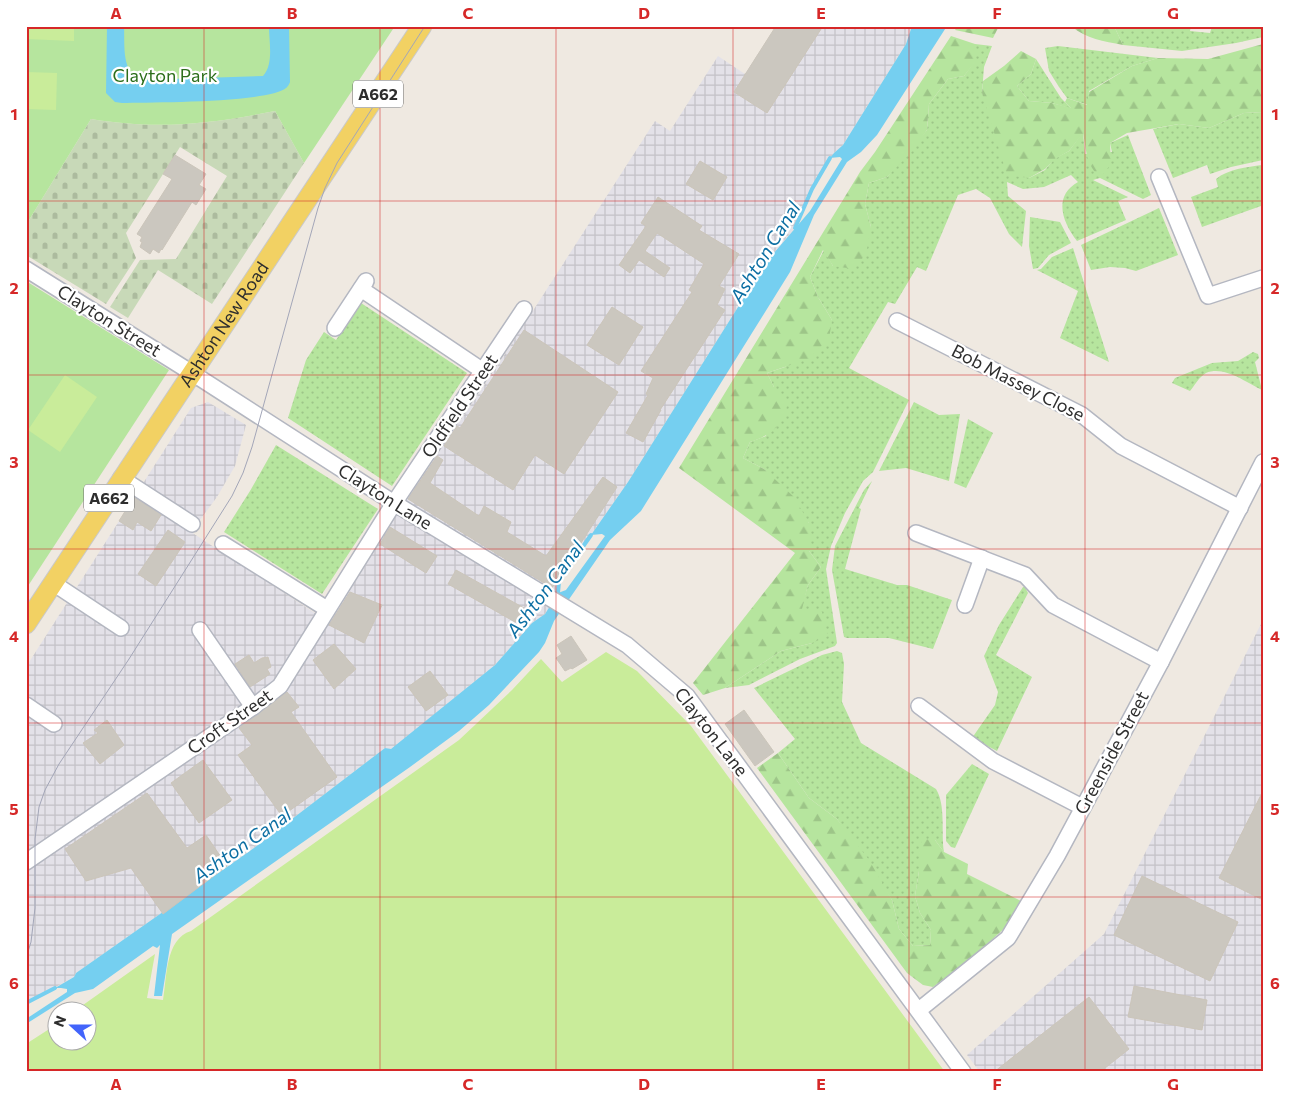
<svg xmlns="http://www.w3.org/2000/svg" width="1289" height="1098" font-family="Commissioner,sans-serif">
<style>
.industrial{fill:url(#industrial-grid)}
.grass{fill:url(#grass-dots)}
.forest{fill:url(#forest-firs)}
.cemetery{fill:url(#cemetery-stones)}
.park{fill:#b6e59e}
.pitch{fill:#c9ec9a}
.water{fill:#75cff0}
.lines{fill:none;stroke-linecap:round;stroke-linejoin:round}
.stream{stroke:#75cff0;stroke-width:4}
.building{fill:#cbc7bf;stroke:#cbc5ba}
.minor-casing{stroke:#b4b7c1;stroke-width:18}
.major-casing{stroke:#c9c9c9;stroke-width:21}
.minor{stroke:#fff;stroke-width:15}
.major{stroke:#f2d163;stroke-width:19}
.tram{stroke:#a3a6b8;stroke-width:1}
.grid{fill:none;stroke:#d62828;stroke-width:1;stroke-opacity:0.55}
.labels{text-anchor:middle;stroke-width:4.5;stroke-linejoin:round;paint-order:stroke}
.shield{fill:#fff;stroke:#6d6d6d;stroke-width:1}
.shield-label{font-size:16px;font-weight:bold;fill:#2e2e2e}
.park-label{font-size:18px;fill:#2c6e1b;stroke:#fff}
.street-label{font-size:18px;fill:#2e2e2e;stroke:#fff}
.water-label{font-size:19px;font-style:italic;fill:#0d6fa3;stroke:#fff}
.neatline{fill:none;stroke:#d62828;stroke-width:2}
.grid-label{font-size:16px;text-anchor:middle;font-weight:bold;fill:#d62828}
</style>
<defs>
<pattern id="industrial-grid" width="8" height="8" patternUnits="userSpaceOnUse" patternTransform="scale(1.25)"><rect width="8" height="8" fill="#e3e1e8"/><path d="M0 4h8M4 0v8" fill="none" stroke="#c3c1c7"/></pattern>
<pattern id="grass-dots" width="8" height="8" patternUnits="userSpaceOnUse" patternTransform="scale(1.25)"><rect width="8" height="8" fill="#b6e59e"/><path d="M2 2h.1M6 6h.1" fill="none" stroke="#9dc588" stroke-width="1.8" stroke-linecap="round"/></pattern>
<pattern id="forest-firs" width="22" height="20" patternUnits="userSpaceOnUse" patternTransform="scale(1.25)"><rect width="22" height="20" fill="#b6e59e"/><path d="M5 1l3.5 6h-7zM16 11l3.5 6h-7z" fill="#9dc588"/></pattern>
<pattern id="cemetery-stones" width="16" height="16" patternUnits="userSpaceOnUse" patternTransform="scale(1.25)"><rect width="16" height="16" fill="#c8d9b8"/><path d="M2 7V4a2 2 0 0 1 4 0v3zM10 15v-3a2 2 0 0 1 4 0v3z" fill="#acbb9e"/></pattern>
</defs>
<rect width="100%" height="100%" fill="#efe9e1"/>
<!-- industrial -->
<g class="industrial">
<polygon points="776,26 912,26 906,44 843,145 834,153 812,189 795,228 767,261 628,482 559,581 558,593 545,614 532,623 495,665 391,750 385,748 254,848 76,973 74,977 26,1003 26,667 191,408 208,402 246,425 235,466 217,497 191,532 330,623 397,514 498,365 655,121 670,131 718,56 745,74"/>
<polygon points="1263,620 1263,1072 980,1072 967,1055 1104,934"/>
</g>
<!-- grass -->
<g class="grass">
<polygon points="1114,26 1191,26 1190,31 1210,33 1212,26 1263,26 1263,37 1236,43 1182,51 1123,45"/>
<path d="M975 44 992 46 984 67 982 93 1029 178 1045 170 1054 159 1069 151 1083 132 1085 154 1112 152 1110 143 1128 135 1151 195 1143 199 1100 178 1093 180 1128 197 1118 201 1126 220 1077 241C1062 222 1053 196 1078 182L1071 175 1044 187 1023 189 1007 182 1008 196 1026 211 1022 247 1009 234 990 198 976 189 958 195 926 271 917 267 895 304 888 302 849 368 909 400 873 472 863 481 845 513 831 546 826 569 837 643 835 646 800 659 749 685 725 688 781 651 812 643 801 609 808 585 821 567 809 551V523L764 469 743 458 750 442 766 436 774 387 767 373 785 367 832 320 818 297 810 277 824 250 833 266 871 227 865 204 869 183 887 177 927 130 929 104 948 79 964 76 975 61Z"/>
<polygon points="1058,46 1158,58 1132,66 1089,91 1088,105 1067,98 1059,87 1049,71 1045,48"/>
<polygon points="1036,59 1061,98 1072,109 1052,103 1029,101 1017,86 1031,74"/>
<polygon points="1263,112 1263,160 1231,167 1210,174 1207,165 1173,178 1153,129 1179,124 1209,128 1244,113"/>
<path d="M1262 165 1261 206 1202 227 1191 197 1218 187 1216 179C1228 169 1247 167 1262 165Z"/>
<polygon points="1159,208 1178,255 1136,271 1125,268 1110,267 1091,270 1081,245"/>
<polygon points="1030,217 1060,222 1071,243 1049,255 1038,268 1033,269 1029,246"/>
<polygon points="1073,248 1109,362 1060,338 1078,291 1037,270 1041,269 1052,257"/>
<polygon points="361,303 467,373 392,486 288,418 306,360 324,332 336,340"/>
<path d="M1253 352 1258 354 1259 358 1255 362 1262 390C1247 383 1224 365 1206 373 1199 377 1195 385 1190 391L1172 383 1175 378 1212 363 1238 361Z"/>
<polygon points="914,402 939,415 960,414 949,481 906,468 879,471"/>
<polygon points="968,419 993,433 966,488 954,483"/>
<polygon points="276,445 378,509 322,594 224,532 250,491"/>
<polygon points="872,481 859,508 861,509 845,569 897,585 907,585 952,600 933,649 889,638 847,638 844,637 832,570 835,546 864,490"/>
<polygon points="1023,587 1025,587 1028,593 996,655 1032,677 997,751 972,738 995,705 998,692 984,656 999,625"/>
<path d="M837 651 842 653 844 664 842 702 861 743 936 789C946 805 941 833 944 852L935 840 919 853V871L915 896 920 913 931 930 930 945 913 946 899 929 892 900 837 819 809 798 778 753 795 739 754 688 822 655Z"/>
<polygon points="972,764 989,774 955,848 951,847 946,841 946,795"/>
</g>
<!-- forest -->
<g class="forest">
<polygon points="958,26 999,26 993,38 955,30"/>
<path d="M1071 26H1114L1123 45C1103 41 1087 39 1071 26Z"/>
<path d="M951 36 975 44 976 61 964 76 948 79 929 104 927 130 912 151 887 177 869 183 865 204 871 227 866 254 854 269 833 266 823 250 810 277 818 297 832 320 829 339 808 359 767 373 774 387 788 403C780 427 774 434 750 442L743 458 764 469 794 497 809 523V551L821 567 808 585 802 609 822 612 828 636 812 643 781 651 725 688 703 695 693 683 795 553 679 468 860 172 875 152Z"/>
<path d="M1263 44V112L1244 113 1209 128 1179 124 1127 133 1110 143 1111 164 1100 178C1085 162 1087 152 1083 133L1069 151 1055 159 1045 169 1029 178 1007 175 982 93 983 81 1004 66 1021 51 1036 59 1031 74 1017 86 1029 101 1052 103 1071 108 1065 102 1067 98 1087 105 1089 92 1132 66 1158 58 1208 59Z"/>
<polygon points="778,753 809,798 837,819 869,860 892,900 899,929 913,946 930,945 931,930 920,913 915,896 919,871 919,853 922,839 935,840 944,852 968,864 967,874 1023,902 1008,925 973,957 933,987 923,985 907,973 757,768"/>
</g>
<!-- cemetery -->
<path class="cemetery" d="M275 111 304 163 212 304 158 270 128 318 110 307 140 260 176 259 227 176 180 147 126 233 136 258 106 304 26 255V225L91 119C157 130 210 124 275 111Z"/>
<!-- park -->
<g class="park">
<path d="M26 26H395L304 163 275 111C210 124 157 130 91 119L26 225Z"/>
<polygon points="26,281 169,370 26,589"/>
</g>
<!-- pitch -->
<g class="pitch">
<polygon points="26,26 74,26 74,41 26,39"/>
<polygon points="26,72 57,73 56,110 26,109"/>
<polygon points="65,375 97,397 60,452 28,430"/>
<path d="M606 652 637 671 691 726 945 1072H26V1044L57 1024 58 1040H88V1010H76L155 954 147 998 163 1000C167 978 165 939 191 931L459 740 512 690 541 659 562 682Z"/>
</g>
<!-- water -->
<g class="water">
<path d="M107 26H124C125 44 121 73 141 80L263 76C274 64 269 42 269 26H289L290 82C290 83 287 88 286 88 268 103 151 102 122 103L115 102 106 93Z"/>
<polygon points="912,26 947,26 877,135 861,152 847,162 814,215 790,272 641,511 610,540 554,621 545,643 539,652 489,705 459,731 410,767 172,934 162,996 154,996 160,945 157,948 153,946 93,989 75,993 26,1024 26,1019 67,992 67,989 61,988 55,988 74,977 76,973 254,848 385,748 391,749 495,665 532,623 545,614 558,593 566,590 605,536 602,534 591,535 628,482 767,261 810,211 842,159 840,157 830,158 834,153 843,145 906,44"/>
</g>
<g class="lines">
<!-- stream -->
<g class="stream">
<polyline points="795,228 812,189 830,158"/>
<polyline points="558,593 559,581 591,535"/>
<polyline points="26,1003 55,988"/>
</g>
</g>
<!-- building -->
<g class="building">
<polygon points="776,26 823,26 767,113 734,92"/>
<polygon points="175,155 206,174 199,185 206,189 196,205 192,202 162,250 161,249 159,253 153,249 150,254 140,247 142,242 140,241 142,237 137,234 172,179 163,174"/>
<polygon points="700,161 727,177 713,200 686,184"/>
<polygon points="658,197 702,226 699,230 739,254 719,286 725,289 717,305 725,310 660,410 661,410 643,442 626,433 648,395 646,394 653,378 641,371 692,292 689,290 704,264 657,233 645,251 670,268 664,277 639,260 630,273 619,265 646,226 641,223"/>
<polygon points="612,307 643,327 619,365 587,345"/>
<polygon points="524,330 618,392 564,474 535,455 513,490 444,446 457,426 460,428"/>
<polygon points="437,456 443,460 430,483 479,516 484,506 511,522 507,532 546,556 603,477 617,487 552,588 408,499"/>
<polygon points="134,497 161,515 151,531 137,522 133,530 119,521"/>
<polygon points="390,527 437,556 426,573 380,544"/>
<polygon points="168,530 185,542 156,586 138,574"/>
<polygon points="456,570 524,608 515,622 448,584"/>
<polygon points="350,592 382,605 364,643 329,625"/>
<polygon points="571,636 587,660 572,669 571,668 565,671 556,658 562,654 557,645"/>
<polygon points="334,644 356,669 334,689 313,660"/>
<polygon points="249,655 254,663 262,658 268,657 271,667 267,669 270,674 250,687 235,664"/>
<polygon points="430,671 448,695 426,711 408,687"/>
<polygon points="287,692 299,707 291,712 337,777 282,816 238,755 252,745 239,728"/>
<polygon points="744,710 774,752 755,766 725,724"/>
<polygon points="107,720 124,745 100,764 83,743 98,733 94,730"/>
<polygon points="203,760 232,800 199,823 171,783"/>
<polygon points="1263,791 1263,900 1219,878"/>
<polygon points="147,793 187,848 206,835 227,866 163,914 131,868 86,881 65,849"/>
<polygon points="1142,876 1238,922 1210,981 1114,935"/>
<polygon points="1134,986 1207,1000 1202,1030 1128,1017"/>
<polygon points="1089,997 1129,1049 1100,1072 994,1072"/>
</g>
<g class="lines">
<defs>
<g id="minor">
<polyline points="1159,177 1208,296 1263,278"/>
<polyline points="26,269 192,373 394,503 627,645 687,696 963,1072"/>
<polyline points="361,289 483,371"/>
<polyline points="897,321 1082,415 1121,446 1240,508"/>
<polyline points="335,328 366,281"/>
<polyline points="121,478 192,524"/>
<polyline points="916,533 1025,575 1053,605 1161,662"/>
<polyline points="223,544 327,609"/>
<polyline points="53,583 121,628"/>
<polyline points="965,605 982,558"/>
<polyline points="200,630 253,707"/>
<polyline points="26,705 54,724"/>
<polyline points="919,706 993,761 1082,807"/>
<polyline points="26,862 253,707 280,686 394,503 524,309"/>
<polyline points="919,1010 1008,938 1057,856 1161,662 1263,462"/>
</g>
<g id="major">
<path id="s1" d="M26 624 422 26"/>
</g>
</defs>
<!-- minor casing -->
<use href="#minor" class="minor-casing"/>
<!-- major casing -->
<use href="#major" class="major-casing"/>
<!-- minor -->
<use href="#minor" class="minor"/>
<!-- major -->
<use href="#major" class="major"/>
<!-- tram -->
<polyline class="tram" points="26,958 31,942 35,908 35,839 39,807 45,790 59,764 129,659 232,496 243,473 252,447 318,208 325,188 337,163 425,26"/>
</g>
<!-- grid -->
<path class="grid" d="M204 26V1072M380 26V1072M556 26V1072M733 26V1072M909 26V1072M1085 26V1072M26 201H1263M26 375H1263M26 549H1263M26 723H1263M26 897H1263"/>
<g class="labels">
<!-- shield labels -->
<g class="shield">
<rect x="353" y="80.5" width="50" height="27" rx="4"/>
<rect x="84" y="484.5" width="50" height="27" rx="4"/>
</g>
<g class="shield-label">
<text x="378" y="100">A662</text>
<text x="109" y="504">A662</text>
</g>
<!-- park labels -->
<g class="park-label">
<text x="165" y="82">Clayton Park</text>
</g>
<!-- street labels -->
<g class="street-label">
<text transform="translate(109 321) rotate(32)" y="6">Clayton Street</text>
<text dy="6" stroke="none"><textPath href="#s1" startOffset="359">Ashton New Road</textPath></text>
<text transform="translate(1018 383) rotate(27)" y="6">Bob Massey Close</text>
<text transform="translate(460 406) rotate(-56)" y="6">Oldfield Street</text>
<text transform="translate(385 497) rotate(32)" y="6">Clayton Lane</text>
<text transform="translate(230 722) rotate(-35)" y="6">Croft Street</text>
<text transform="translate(711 732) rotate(52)" y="6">Clayton Lane</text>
<text transform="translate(1112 753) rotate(-62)" y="6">Greenside Street</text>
</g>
<!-- water labels -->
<g class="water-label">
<text transform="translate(765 252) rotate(-58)" y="7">Ashton Canal</text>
<text transform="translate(545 589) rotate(-53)" y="7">Ashton Canal</text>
<text transform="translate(242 845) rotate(-35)" y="7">Ashton Canal</text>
</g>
</g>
<!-- border -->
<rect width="1289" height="1098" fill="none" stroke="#ffffff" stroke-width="55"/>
<!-- north arrow -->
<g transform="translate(72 1026) rotate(291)"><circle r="24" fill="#ffffff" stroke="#ababab"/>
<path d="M0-4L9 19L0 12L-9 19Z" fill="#4264fb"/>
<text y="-8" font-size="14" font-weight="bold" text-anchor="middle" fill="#2e2e2e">N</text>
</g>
<rect x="28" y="28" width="1234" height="1042" class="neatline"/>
<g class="grid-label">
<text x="116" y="19">A</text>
<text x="292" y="19">B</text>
<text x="468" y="19">C</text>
<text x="644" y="19">D</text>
<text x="821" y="19">E</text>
<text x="997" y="19">F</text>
<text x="1173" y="19">G</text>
<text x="14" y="120">1</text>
<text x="1275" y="120">1</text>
<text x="14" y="294">2</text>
<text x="1275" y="294">2</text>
<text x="14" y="468">3</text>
<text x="1275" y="468">3</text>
<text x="14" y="642">4</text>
<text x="1275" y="642">4</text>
<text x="14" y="815">5</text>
<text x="1275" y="815">5</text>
<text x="14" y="989">6</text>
<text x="1275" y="989">6</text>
<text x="116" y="1090">A</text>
<text x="292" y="1090">B</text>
<text x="468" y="1090">C</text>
<text x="644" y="1090">D</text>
<text x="821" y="1090">E</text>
<text x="997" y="1090">F</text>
<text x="1173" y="1090">G</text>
</g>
</svg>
